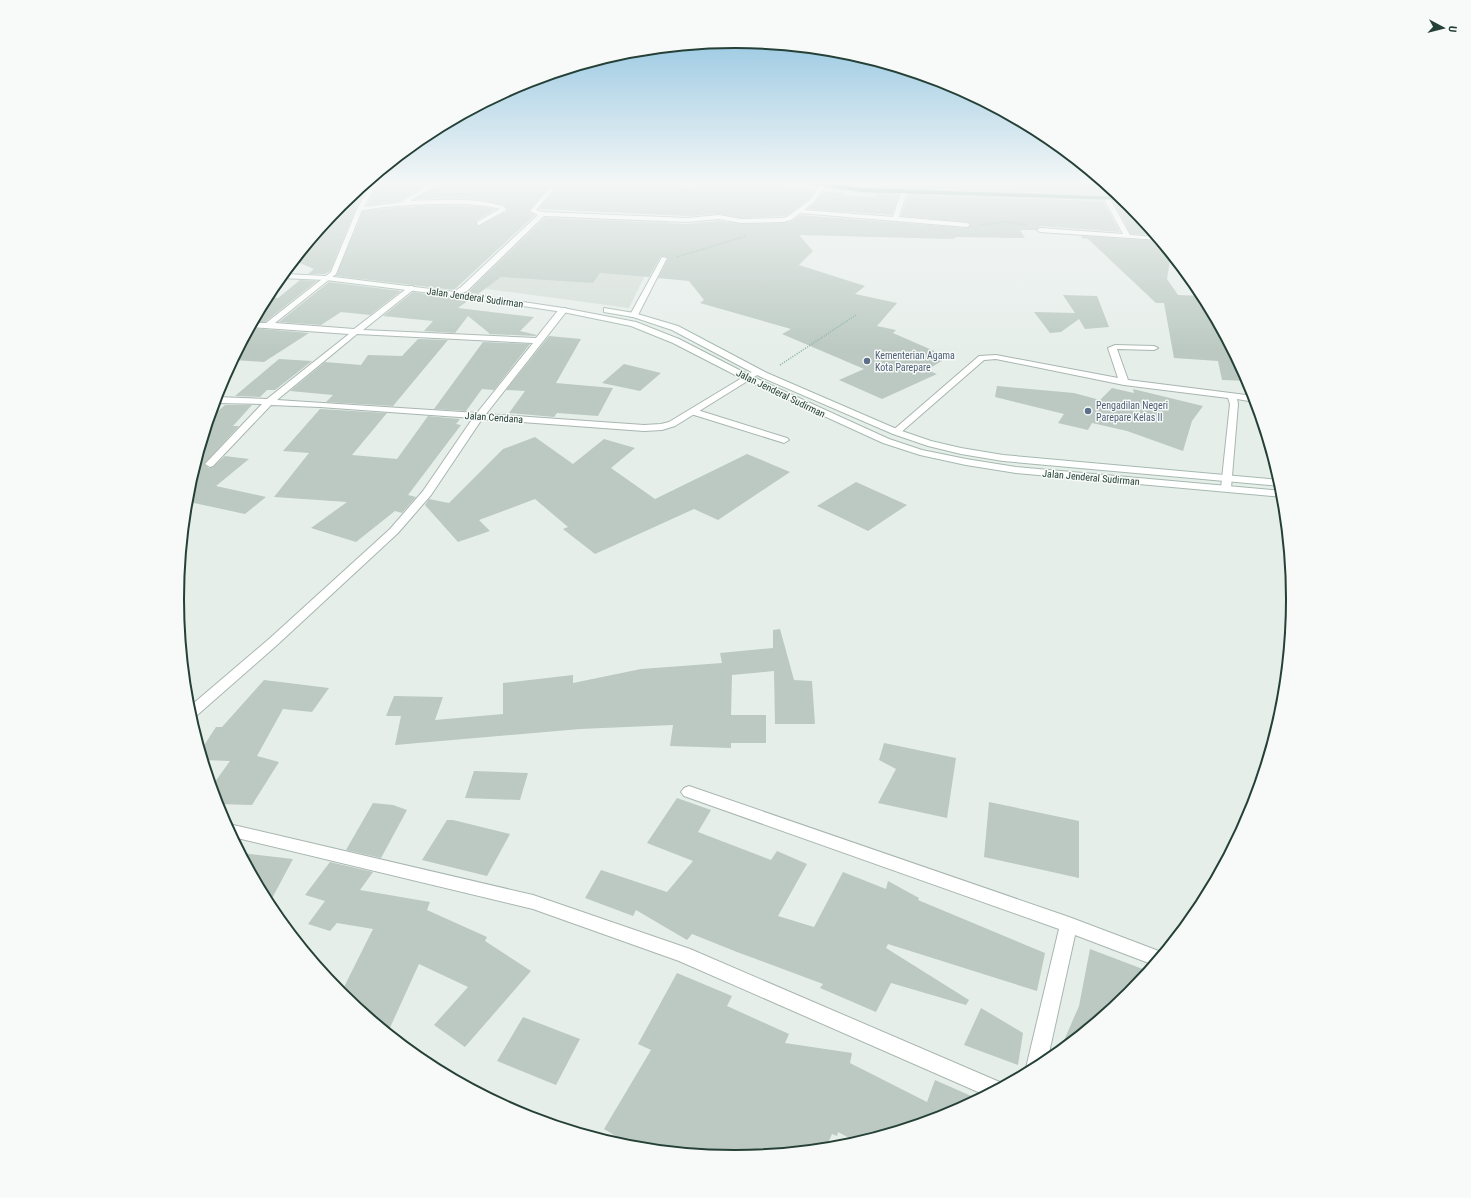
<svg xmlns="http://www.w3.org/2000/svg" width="1471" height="1198" font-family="'Roboto Condensed',sans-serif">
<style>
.built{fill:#d4ded8}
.building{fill:#bbc9c2}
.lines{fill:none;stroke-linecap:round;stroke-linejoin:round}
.service-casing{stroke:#a8b6b0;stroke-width:2}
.minor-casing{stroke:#a8b6b0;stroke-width:2}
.secondary-casing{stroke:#a5b9b0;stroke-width:2}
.trunk-casing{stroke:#c2cac7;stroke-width:2}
.path{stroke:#88b0a0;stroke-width:1.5;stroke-dasharray:1 1.5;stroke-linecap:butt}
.service{fill:#fff;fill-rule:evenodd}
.minor{fill:#fff;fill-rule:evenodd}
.secondary{fill:#fff;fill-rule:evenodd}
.trunk{fill:#4f8674;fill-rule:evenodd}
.service-dot{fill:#5c6f8a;stroke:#f7faf8;stroke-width:1.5}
.labels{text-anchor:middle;stroke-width:3;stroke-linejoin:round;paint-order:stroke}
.far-street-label{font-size:10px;fill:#254036;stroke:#f7faf8}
.far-service-label{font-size:10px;fill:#4e5e75;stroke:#f7faf8;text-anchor:start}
.rim{fill:none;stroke:#254036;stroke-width:2}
</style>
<rect width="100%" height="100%" fill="#e6eeea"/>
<!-- built -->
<polygon class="built" points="544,216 671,222 629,308 472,287"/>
<!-- building -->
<g class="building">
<polygon points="367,183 370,183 356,208 330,271 325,274 308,274 314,269 295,261 341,204"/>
<polygon points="379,183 429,183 403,199 402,201 367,205"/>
<polygon points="440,183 672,183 692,187 704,183 765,183 815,189 809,199 786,216 741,218 719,214 687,216 539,209 555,190 554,188 549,187 529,210 529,212 535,215 454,290 336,276 363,211 400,207 439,205 478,206 496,209 476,221 476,224 478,226 507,211 505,206 483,200 458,198 416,199"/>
<polygon points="881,183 1104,183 1119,195 879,187"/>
<polygon points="824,191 843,193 843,195 875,197 877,194 899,195 892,215 808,209 815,203"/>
<polygon points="908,195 1103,201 1120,232 1040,226 1036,230 1020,230 1025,238 956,237 953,239 799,235 813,251 799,265 865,286 855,294 897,303 877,326 896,330 893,333 948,357 927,370 937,374 882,399 839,380 864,369 782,334 791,329 700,303 704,300 689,281 658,278 668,259 667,257 661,256 649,277 600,273 593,283 501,277 478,294 468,292 545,218 687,224 719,221 741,224 783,223 792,221 800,215 967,228 971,225 967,222 901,216"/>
<polygon points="1113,201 1126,201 1155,235 1131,234"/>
<polygon points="1082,236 1160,241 1171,254 1167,279 1178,295 1203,296 1249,381 1222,380 1218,361 1174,358 1164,303 1156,303 1088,239 1081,238"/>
<polygon points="300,280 317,281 265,322 254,322 265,302 271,297 278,298"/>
<polygon points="329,282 401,291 370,315 341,312 321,325 279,322"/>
<polygon points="413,292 469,300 458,308 534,317 520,331 537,335 535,336 489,334 489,333 468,316 455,333 424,331 433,321 383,316"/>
<polygon points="1063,295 1097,296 1109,327 1085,329 1079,319 1061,332 1050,333 1034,312 1075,313"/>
<polygon points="251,328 309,333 264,362 234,360"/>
<polygon points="549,336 581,339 556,383 613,388 598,416 557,413 554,417 509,413 525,391 506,390"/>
<polygon points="418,339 448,340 393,406 326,402 333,395 290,391 325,362 361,365 368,355 402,356"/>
<polygon points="483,342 530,344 494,390 482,389 466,411 434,409"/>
<polygon points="279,359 312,361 275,390 267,390 260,397 235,396"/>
<polygon points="624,364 661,373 640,391 602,383"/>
<polygon points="997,386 1074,393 1100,400 1112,388 1134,393 1133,389 1203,406 1192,421 1183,451 1127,431 1092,423 1088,430 1058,423 1064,414 995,397"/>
<polygon points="225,405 252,405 233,426 239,426 204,464 209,468 213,467 225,456 249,459 216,486 266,497 245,514 194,503 186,509 188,490 210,418"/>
<polygon points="320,409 387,413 352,455 397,459 428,416 460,419 456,424 461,425 408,495 416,497 402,513 395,511 356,542 311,528 347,502 274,497 309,453 283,451"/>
<polygon points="535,437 573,464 604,439 635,448 611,468 655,499 747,454 790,472 718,520 694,509 595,554 563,529 568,527 535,499 479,520 490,531 458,542 425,505 429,499 449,503 503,449"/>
<polygon points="856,482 907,505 868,531 817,506"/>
<polygon points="780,629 794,680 812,681 815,724 775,724 774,671 732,675 731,715 766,715 766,743 731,743 731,748 670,746 673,725 580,729 395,745 401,716 386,716 394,696 443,697 435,720 503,714 503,683 573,675 573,683 641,669 722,663 720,653 773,648 773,630"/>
<polygon points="264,680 329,688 312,712 283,709 257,756 279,762 252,805 217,804 212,786 230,761 204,760 201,750 216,727 222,727"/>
<polygon points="884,743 956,758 947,818 878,803 896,769 879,760"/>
<polygon points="474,771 528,773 520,800 465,798"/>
<polygon points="677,798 711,810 698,832 771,860 777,851 807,864 778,916 814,927 843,872 886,889 888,881 919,898 918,900 1045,953 1037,991 888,944 886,948 969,1000 966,1005 891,983 876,1012 820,988 823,984 737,952 692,934 687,940 636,910 633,916 585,898 601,870 667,892 693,861 647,843"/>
<polygon points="989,802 1079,821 1079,878 984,857"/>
<polygon points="373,803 393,805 407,810 381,858 346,850"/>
<polygon points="447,820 453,820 510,834 487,876 422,860"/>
<polygon points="242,853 293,859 269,904"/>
<polygon points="330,862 373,872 360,890 430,902 427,910 487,937 485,941 531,971 465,1047 434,1025 468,987 419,964 388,1032 341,993 373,929 337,923 330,931 308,924 325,901 305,895"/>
<polygon points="1090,949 1148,971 1130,994 1059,1052 1079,1006"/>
<polygon points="677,973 732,996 727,1006 789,1034 785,1043 852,1053 850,1063 927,1102 935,1080 978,1099 949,1115 857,1142 838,1132 837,1136 832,1134 826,1148 735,1157 634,1147 604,1129 651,1050 638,1044"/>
<polygon points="981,1008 1023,1033 1018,1065 964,1045"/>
<polygon points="523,1017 580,1039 556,1085 497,1061"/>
</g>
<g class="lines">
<defs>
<polygon id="service" points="694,409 787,438 789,440 784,443 781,442 691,414 689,412 691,410"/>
<g id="minor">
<path d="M372 183H378L364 207 404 202V200L432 183H439L410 201C438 200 479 197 505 207L506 210 479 225 477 224V222L500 209C489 205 476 205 464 204 430 203 396 205 362 210L336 274 275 323 354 329 410 286H413V290L363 330 536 338 560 308H566V312L486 414 644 425 661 424 669 422 755 370H761L762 372 675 426 662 430 644 431 482 419 431 495 398 533 277 645 195 717 191 718 188 708 269 639 390 529 423 491 473 418 320 407 271 405 213 466 210 467 205 464 262 404 216 403V397L267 399 349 334 251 327 254 323H266L331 272 357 209ZM357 334 533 343 477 413 277 400Z"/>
<polygon points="822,184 825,186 814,202 804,210 893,217 901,192 904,190 907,192 899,217 967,223 970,225 967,227 800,213 791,220 783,222 741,223 719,219 687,222 544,216 467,291 455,296 451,294 461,287 538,215 530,211 549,188 554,189 536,210 543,212 687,218 719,215 741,219 783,218 787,217 810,200 820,185"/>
<polygon points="1107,197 1110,199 1130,235 1157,237 1160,240 1040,232 1037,230 1040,228 1123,234 1104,199"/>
<polygon points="662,257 667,258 638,315 637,317 631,317 630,315"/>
<polygon points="1115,345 1154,346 1158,348 1154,350 1117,349 1128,380 1254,396 1255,402 1237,399 1238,404 1231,488 1230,490 1226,491 1221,488 1230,404 1228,398 1124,385 996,359 984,360 899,434 893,434 891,432 979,356 996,355 1118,378 1108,348"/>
<polygon points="689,786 1069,917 1164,953 1154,965 1075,935 1047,1062 1028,1072 1026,1068 1059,929 684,796 681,792 684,788"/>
<polygon points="229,824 533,895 690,949 1002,1083 1003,1086 985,1095 679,961 533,909 233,837 226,825"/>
</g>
<g id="secondary">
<polygon points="284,274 326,276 455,292 563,308 636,322 679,339 751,376 889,439 922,450 966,459 1016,467 1283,491 1283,497 1016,473 966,465 920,455 883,443 745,380 673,343 631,326 563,312 455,296 326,280 281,278"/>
<polygon points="604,308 634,313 678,326 767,373 899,430 931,441 961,448 1003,455 1280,480 1281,486 1003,461 961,454 928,446 893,434 761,377 672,330 633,317 604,312"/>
</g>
<polygon id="trunk" points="802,183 821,183 862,188 1121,197 1125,200 862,192"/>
</defs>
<!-- service casing -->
<use href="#service" class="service-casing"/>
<!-- minor casing -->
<use href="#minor" class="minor-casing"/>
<!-- secondary casing -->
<use href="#secondary" class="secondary-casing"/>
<!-- trunk casing -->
<use href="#trunk" class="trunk-casing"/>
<!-- path -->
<g class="path">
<polyline points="980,225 1005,222 1027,225"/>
<polyline points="677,257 746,236"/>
<polyline points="780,365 856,315"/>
</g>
<!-- service -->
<use href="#service" class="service"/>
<!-- minor -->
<use href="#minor" class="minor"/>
<!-- secondary -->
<use href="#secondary" class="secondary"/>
<!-- trunk -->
<use href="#trunk" class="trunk"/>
</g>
<!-- sky -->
<linearGradient id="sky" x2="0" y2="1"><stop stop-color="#85bede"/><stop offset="0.52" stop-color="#f4f7f6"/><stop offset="1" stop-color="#f4f7f6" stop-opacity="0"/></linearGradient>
<rect width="1471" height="351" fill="url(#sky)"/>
<!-- markers -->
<g class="service-dot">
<circle cx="867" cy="361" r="4"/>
<circle cx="1088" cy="411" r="4"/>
</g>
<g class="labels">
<!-- far-street labels -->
<g class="far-street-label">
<text transform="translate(475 297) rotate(8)" y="4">Jalan Jenderal Sudirman</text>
<text transform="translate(781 393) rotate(26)" y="4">Jalan Jenderal Sudirman</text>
<text transform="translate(494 417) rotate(4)" y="4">Jalan Cendana</text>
<text transform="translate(1091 477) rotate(5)" y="4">Jalan Jenderal Sudirman</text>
</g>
<!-- far-service labels -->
<g class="far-service-label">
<text x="875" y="359">Kementerian Agama<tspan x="875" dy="12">Kota Parepare</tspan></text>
<text x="1096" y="409">Pengadilan Negeri<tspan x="1096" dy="12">Parepare Kelas II</tspan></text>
</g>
</g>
<!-- crop -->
<path d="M0 0H1471V1198H0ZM184 599a551 551 0 1 1 1102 0a551 551 0 1 1-1102 0Z" fill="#f7faf8" fill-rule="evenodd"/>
<path class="rim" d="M184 599a551 551 0 1 1 1102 0a551 551 0 1 1-1102 0Z"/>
<!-- north arrow -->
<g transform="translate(1443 28) rotate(97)" stroke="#f7faf8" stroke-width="3" paint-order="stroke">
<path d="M0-3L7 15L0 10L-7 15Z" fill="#254036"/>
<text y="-6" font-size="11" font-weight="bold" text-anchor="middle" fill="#254036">U</text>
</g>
</svg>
